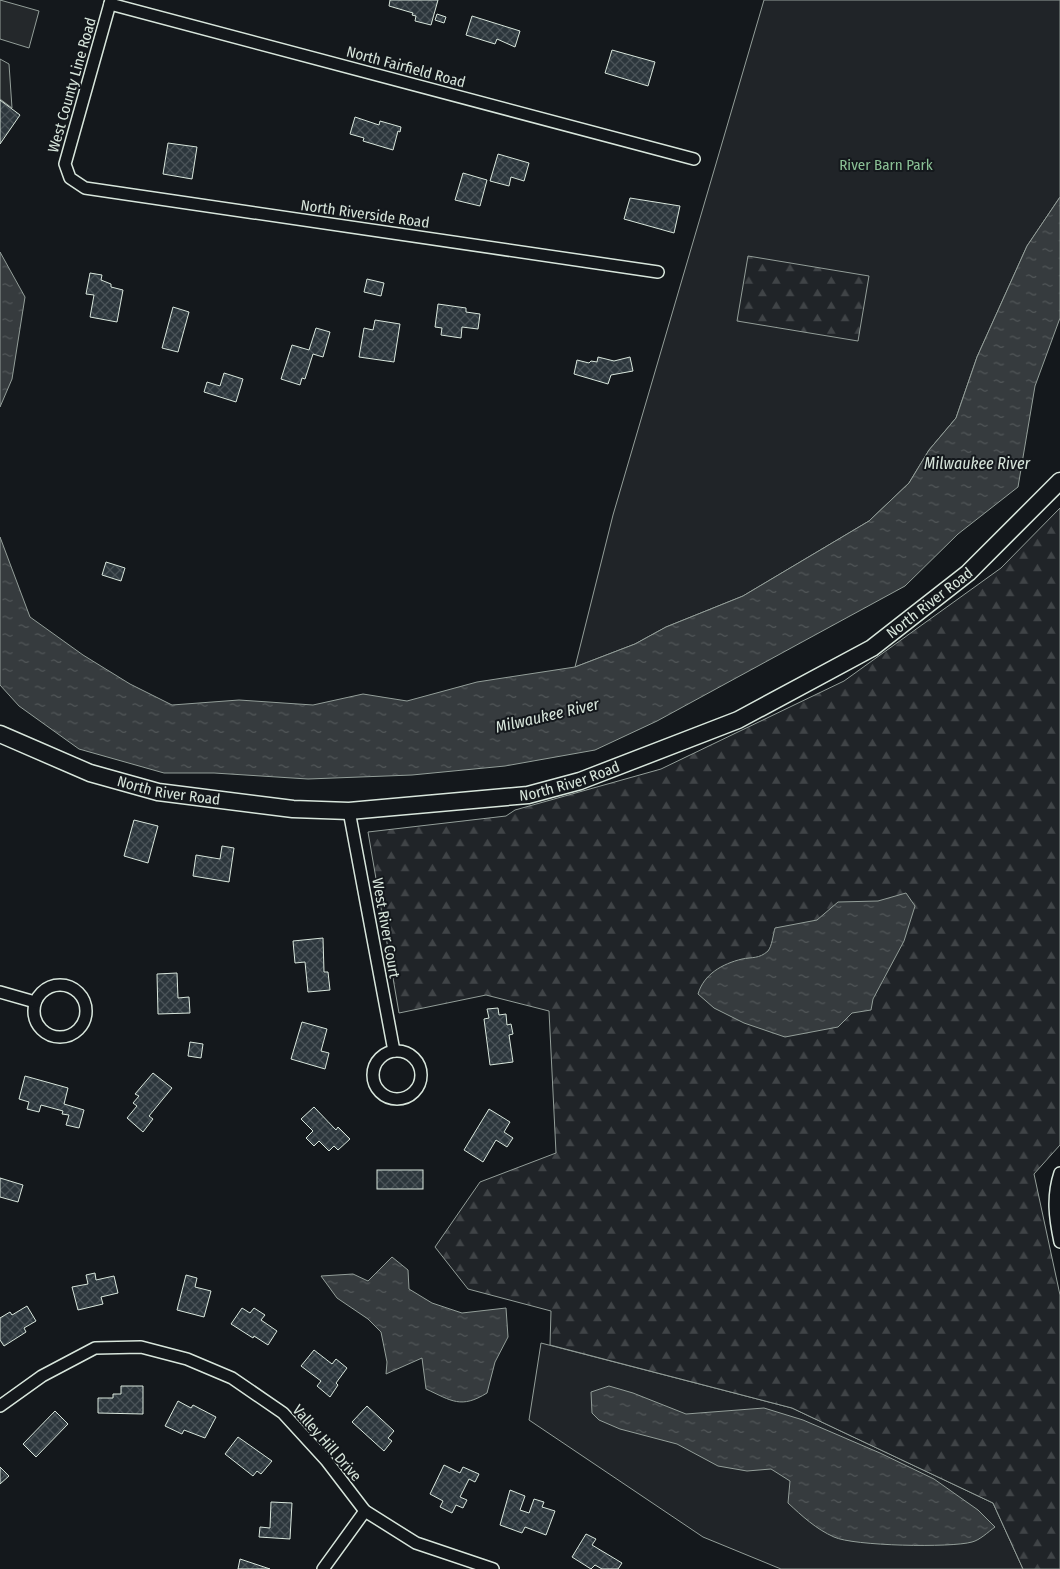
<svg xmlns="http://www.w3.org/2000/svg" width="1060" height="1569" font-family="'Fira Sans Condensed',sans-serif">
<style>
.green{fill:#202428;stroke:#939e99}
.forest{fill:url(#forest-firs);stroke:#939e99}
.parking{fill:#24282b;stroke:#939e99}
.water{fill:url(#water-ripples);stroke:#939e99}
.building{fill:url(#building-cross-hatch);stroke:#d8e6dc}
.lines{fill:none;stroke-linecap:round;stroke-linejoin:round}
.street-casing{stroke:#d8e6dc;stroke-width:14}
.secondary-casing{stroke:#d8e6dc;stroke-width:19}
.street{stroke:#14181c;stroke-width:11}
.secondary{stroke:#14181c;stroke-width:16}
.labels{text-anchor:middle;stroke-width:4;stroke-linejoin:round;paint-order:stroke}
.street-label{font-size:15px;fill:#d8e6dc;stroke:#14181c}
.park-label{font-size:15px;fill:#8ac095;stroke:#14181c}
.water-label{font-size:16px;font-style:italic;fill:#d8e6dc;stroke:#14181c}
</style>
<defs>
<pattern id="forest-firs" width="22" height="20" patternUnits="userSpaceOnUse" patternTransform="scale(1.25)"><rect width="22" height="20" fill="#202428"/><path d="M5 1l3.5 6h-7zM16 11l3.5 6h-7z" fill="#404447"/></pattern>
<pattern id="water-ripples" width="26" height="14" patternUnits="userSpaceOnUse" patternTransform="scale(1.25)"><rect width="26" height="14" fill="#363b3e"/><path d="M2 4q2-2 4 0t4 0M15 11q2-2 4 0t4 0" fill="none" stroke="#525759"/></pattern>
<pattern id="building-cross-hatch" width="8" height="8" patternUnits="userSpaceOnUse" patternTransform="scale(1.25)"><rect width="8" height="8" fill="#2c363c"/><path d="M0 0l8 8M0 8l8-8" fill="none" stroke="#4a5358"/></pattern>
</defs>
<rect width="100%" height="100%" fill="#14181c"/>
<!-- green -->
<g class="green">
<polygon points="764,0 1060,0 1060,197 1027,246 977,357 956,418 929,450 909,483 869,521 743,596 666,627 635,644 575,667 613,515"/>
<polygon points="541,1343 792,1408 993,1503 1023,1569 781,1569 703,1537 529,1420"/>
</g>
<!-- forest -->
<g class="forest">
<polygon points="748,256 869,276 858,341 737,321"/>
<polygon points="1060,508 1060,1145 1034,1174 1060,1295 1060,1569 1023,1569 993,1503 792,1408 550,1345 551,1311 468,1289 435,1247 480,1182 556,1153 549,1011 486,995 399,1013 368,832 506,816 515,810 661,769 844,681 1001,568"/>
</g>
<!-- parking -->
<g class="parking">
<polygon points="0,0 39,11 29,48 0,39"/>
<polygon points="0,59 9,64 12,108 0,99"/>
</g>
<!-- water -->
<g class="water">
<polygon points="1060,197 1060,318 1035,386 1018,487 958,534 905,586 657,721 595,750 505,766 412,775 308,779 214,773 164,773 79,749 19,706 0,685 0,537 30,617 83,655 130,684 172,705 239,700 313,705 363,694 407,701 477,682 575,667 635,644 666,627 743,596 869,521 909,483 929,450 956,418 977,357 1027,246"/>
<polygon points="0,252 25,297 12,379 0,407"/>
<path d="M906 893 915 906 904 941 873 999 871 1010 852 1013 838 1027 785 1037 744 1023 714 1008 698 994C704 974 722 964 742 959 752 957 759 959 768 951 772 946 773 935 775 928L817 920 838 902 878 901Z"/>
<path d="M392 1257 408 1270 409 1289 432 1303 462 1313 506 1308 508 1337 495 1362 487 1393C461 1409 452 1401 426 1389L422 1358 386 1374 387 1362 381 1332 368 1319 337 1298 321 1276 353 1274 368 1281Z"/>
<path d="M609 1386 633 1393 686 1414 764 1408 803 1420 880 1453 934 1479 978 1510 995 1527C988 1532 980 1540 972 1542 951 1548 853 1546 834 1537 816 1529 802 1516 788 1503L790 1481 771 1469 747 1471 718 1466 677 1444 620 1429 599 1420 592 1413 591 1392Z"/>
</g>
<!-- building -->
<g class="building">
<polygon points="390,0 438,0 431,25 415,21 416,16 412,15 413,13 389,6"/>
<polygon points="437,14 446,17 444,23 435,20"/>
<polygon points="472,16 520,31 515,47 497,39 495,44 466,35"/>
<polygon points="612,50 655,62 648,86 605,73"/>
<polygon points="0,100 20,115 0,144"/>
<polygon points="355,117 379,125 380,121 401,127 400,132 398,131 393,150 363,141 364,138 350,134"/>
<polygon points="168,143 197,147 192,179 163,174"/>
<polygon points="498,154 529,163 524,181 511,177 509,186 490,181"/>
<polygon points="463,173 487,180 480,206 455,200"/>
<polygon points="630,198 680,206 674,233 624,219"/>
<polygon points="90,273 102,275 101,280 111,284 111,287 123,290 117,322 90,317 94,295 86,294"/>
<polygon points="367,279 384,283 381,296 364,292"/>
<polygon points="438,304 466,308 466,312 480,314 478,329 462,327 461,338 441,335 442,328 435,327"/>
<polygon points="173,307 189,312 178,352 162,348"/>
<polygon points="375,320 400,324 394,362 359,357 364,328 373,330"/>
<polygon points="316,328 330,332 323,357 313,354 305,379 302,378 300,385 281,379 292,345 309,350"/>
<polygon points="598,357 614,361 630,357 633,371 611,375 608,384 574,374 577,360 589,363 591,361 597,362"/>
<polygon points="224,373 243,379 236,402 204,392 207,382 220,386"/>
<polygon points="106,562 125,568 121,581 102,575"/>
<polygon points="134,820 158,826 148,863 124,856"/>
<polygon points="222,846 234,848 229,882 193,876 196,855 220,859"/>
<polygon points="323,938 324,972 328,972 330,990 308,992 305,962 295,963 293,941"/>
<polygon points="177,973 178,998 189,997 190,1013 158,1014 157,974"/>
<polygon points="498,1008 499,1015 506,1014 507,1025 511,1024 513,1034 509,1035 513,1062 490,1065 484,1019 489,1018 487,1009"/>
<polygon points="302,1022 327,1029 321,1051 329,1053 325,1069 291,1059"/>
<polygon points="190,1042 203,1044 201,1058 188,1056"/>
<polygon points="153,1073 172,1088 149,1116 153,1119 143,1132 127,1118 137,1106 133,1103 139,1096 135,1094"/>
<polygon points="25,1076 68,1088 64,1104 84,1110 79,1128 66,1125 69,1115 62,1114 63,1111 41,1105 39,1112 27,1109 29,1102 19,1099"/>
<polygon points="314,1107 336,1130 338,1127 350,1139 338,1150 334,1146 329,1151 319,1141 314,1146 306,1138 313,1131 301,1119"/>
<polygon points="489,1109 510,1122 504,1132 513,1138 507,1147 496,1140 483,1162 464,1150"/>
<rect x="377" y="1170" width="46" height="19"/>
<polygon points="0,1178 23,1185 18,1202 0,1197"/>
<polygon points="95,1273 96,1280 114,1276 118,1293 101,1297 103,1304 78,1310 72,1287 88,1284 86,1275"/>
<polygon points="186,1275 197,1278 195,1287 211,1291 204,1317 177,1310"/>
<polygon points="27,1306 36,1321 24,1328 26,1332 4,1346 0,1340 0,1318 10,1312 12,1315"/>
<polygon points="242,1308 250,1313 254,1308 265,1315 261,1320 277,1331 268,1345 254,1336 253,1338 231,1324"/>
<polygon points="314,1350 332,1364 336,1359 347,1368 336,1383 338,1385 330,1397 317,1386 321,1381 301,1366"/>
<polygon points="121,1386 143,1386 143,1414 98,1413 98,1398 113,1398 113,1394 121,1394"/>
<polygon points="178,1401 191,1408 193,1405 216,1417 205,1438 184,1430 182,1434 165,1426"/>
<polygon points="367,1406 394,1431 388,1438 392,1441 384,1451 352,1422"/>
<polygon points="55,1411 68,1424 36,1457 23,1444"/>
<polygon points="238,1437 272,1461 261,1474 257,1471 253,1476 225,1454"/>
<polygon points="444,1465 460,1473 463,1467 479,1474 475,1482 469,1479 460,1497 467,1500 463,1508 456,1505 452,1513 440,1507 443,1501 430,1494"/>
<polygon points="0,1467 9,1476 0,1484"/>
<polygon points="510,1490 525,1496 520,1510 529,1513 534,1499 544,1502 542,1507 555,1511 546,1535 525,1527 522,1533 500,1525"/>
<polygon points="271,1502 292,1503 290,1539 259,1537 260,1527 270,1528"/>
<polygon points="586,1534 596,1539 592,1545 622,1563 618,1569 602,1569 595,1565 591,1569 572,1557"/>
<polygon points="240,1559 270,1569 238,1569"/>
</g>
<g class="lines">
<defs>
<g id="street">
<polyline points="111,0 65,164 70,178 85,188 658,272"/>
<polyline points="110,4 694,159"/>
<polyline points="349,811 394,1051"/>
<circle cx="60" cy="1011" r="26"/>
<polyline points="0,992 35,1002"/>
<circle cx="397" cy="1075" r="24"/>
<path d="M1060 1173C1052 1197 1055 1218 1060 1242"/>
<polyline points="0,1406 42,1376 95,1348 141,1347 187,1359 232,1378 283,1413 326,1460 365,1511 416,1543 493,1569"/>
<polyline points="323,1569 365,1511"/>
</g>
<g id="secondary">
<path id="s1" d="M0 734 90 773 158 792 293 809 349 811 528 795 580 781 738 720 872 648 968 573 1060 481"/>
</g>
</defs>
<!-- street casing -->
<use href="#street" class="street-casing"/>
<!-- secondary casing -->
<use href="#secondary" class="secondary-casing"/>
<!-- street -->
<use href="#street" class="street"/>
<!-- secondary -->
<use href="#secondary" class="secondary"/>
</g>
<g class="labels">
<!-- street labels -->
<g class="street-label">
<text transform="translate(406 67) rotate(15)" y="5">North Fairfield Road</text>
<text transform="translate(72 85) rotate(-74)" y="5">West County Line Road</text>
<text transform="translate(365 214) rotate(8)" y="5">North Riverside Road</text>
<text dy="5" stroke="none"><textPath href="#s1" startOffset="989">North River Road</textPath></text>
<text dy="5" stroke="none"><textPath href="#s1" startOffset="584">North River Road</textPath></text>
<text dy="5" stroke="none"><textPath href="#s1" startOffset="179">North River Road</textPath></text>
<text transform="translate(386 928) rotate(80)" y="5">West River Court</text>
<text transform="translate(327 1443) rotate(49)" y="5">Valley Hill Drive</text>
</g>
<!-- park labels -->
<g class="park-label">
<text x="886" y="170">River Barn Park</text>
</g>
<!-- water labels -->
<g class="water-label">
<text x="977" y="469">Milwaukee River</text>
<text transform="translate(547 715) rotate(-13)" y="6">Milwaukee River</text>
</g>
</g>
</svg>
